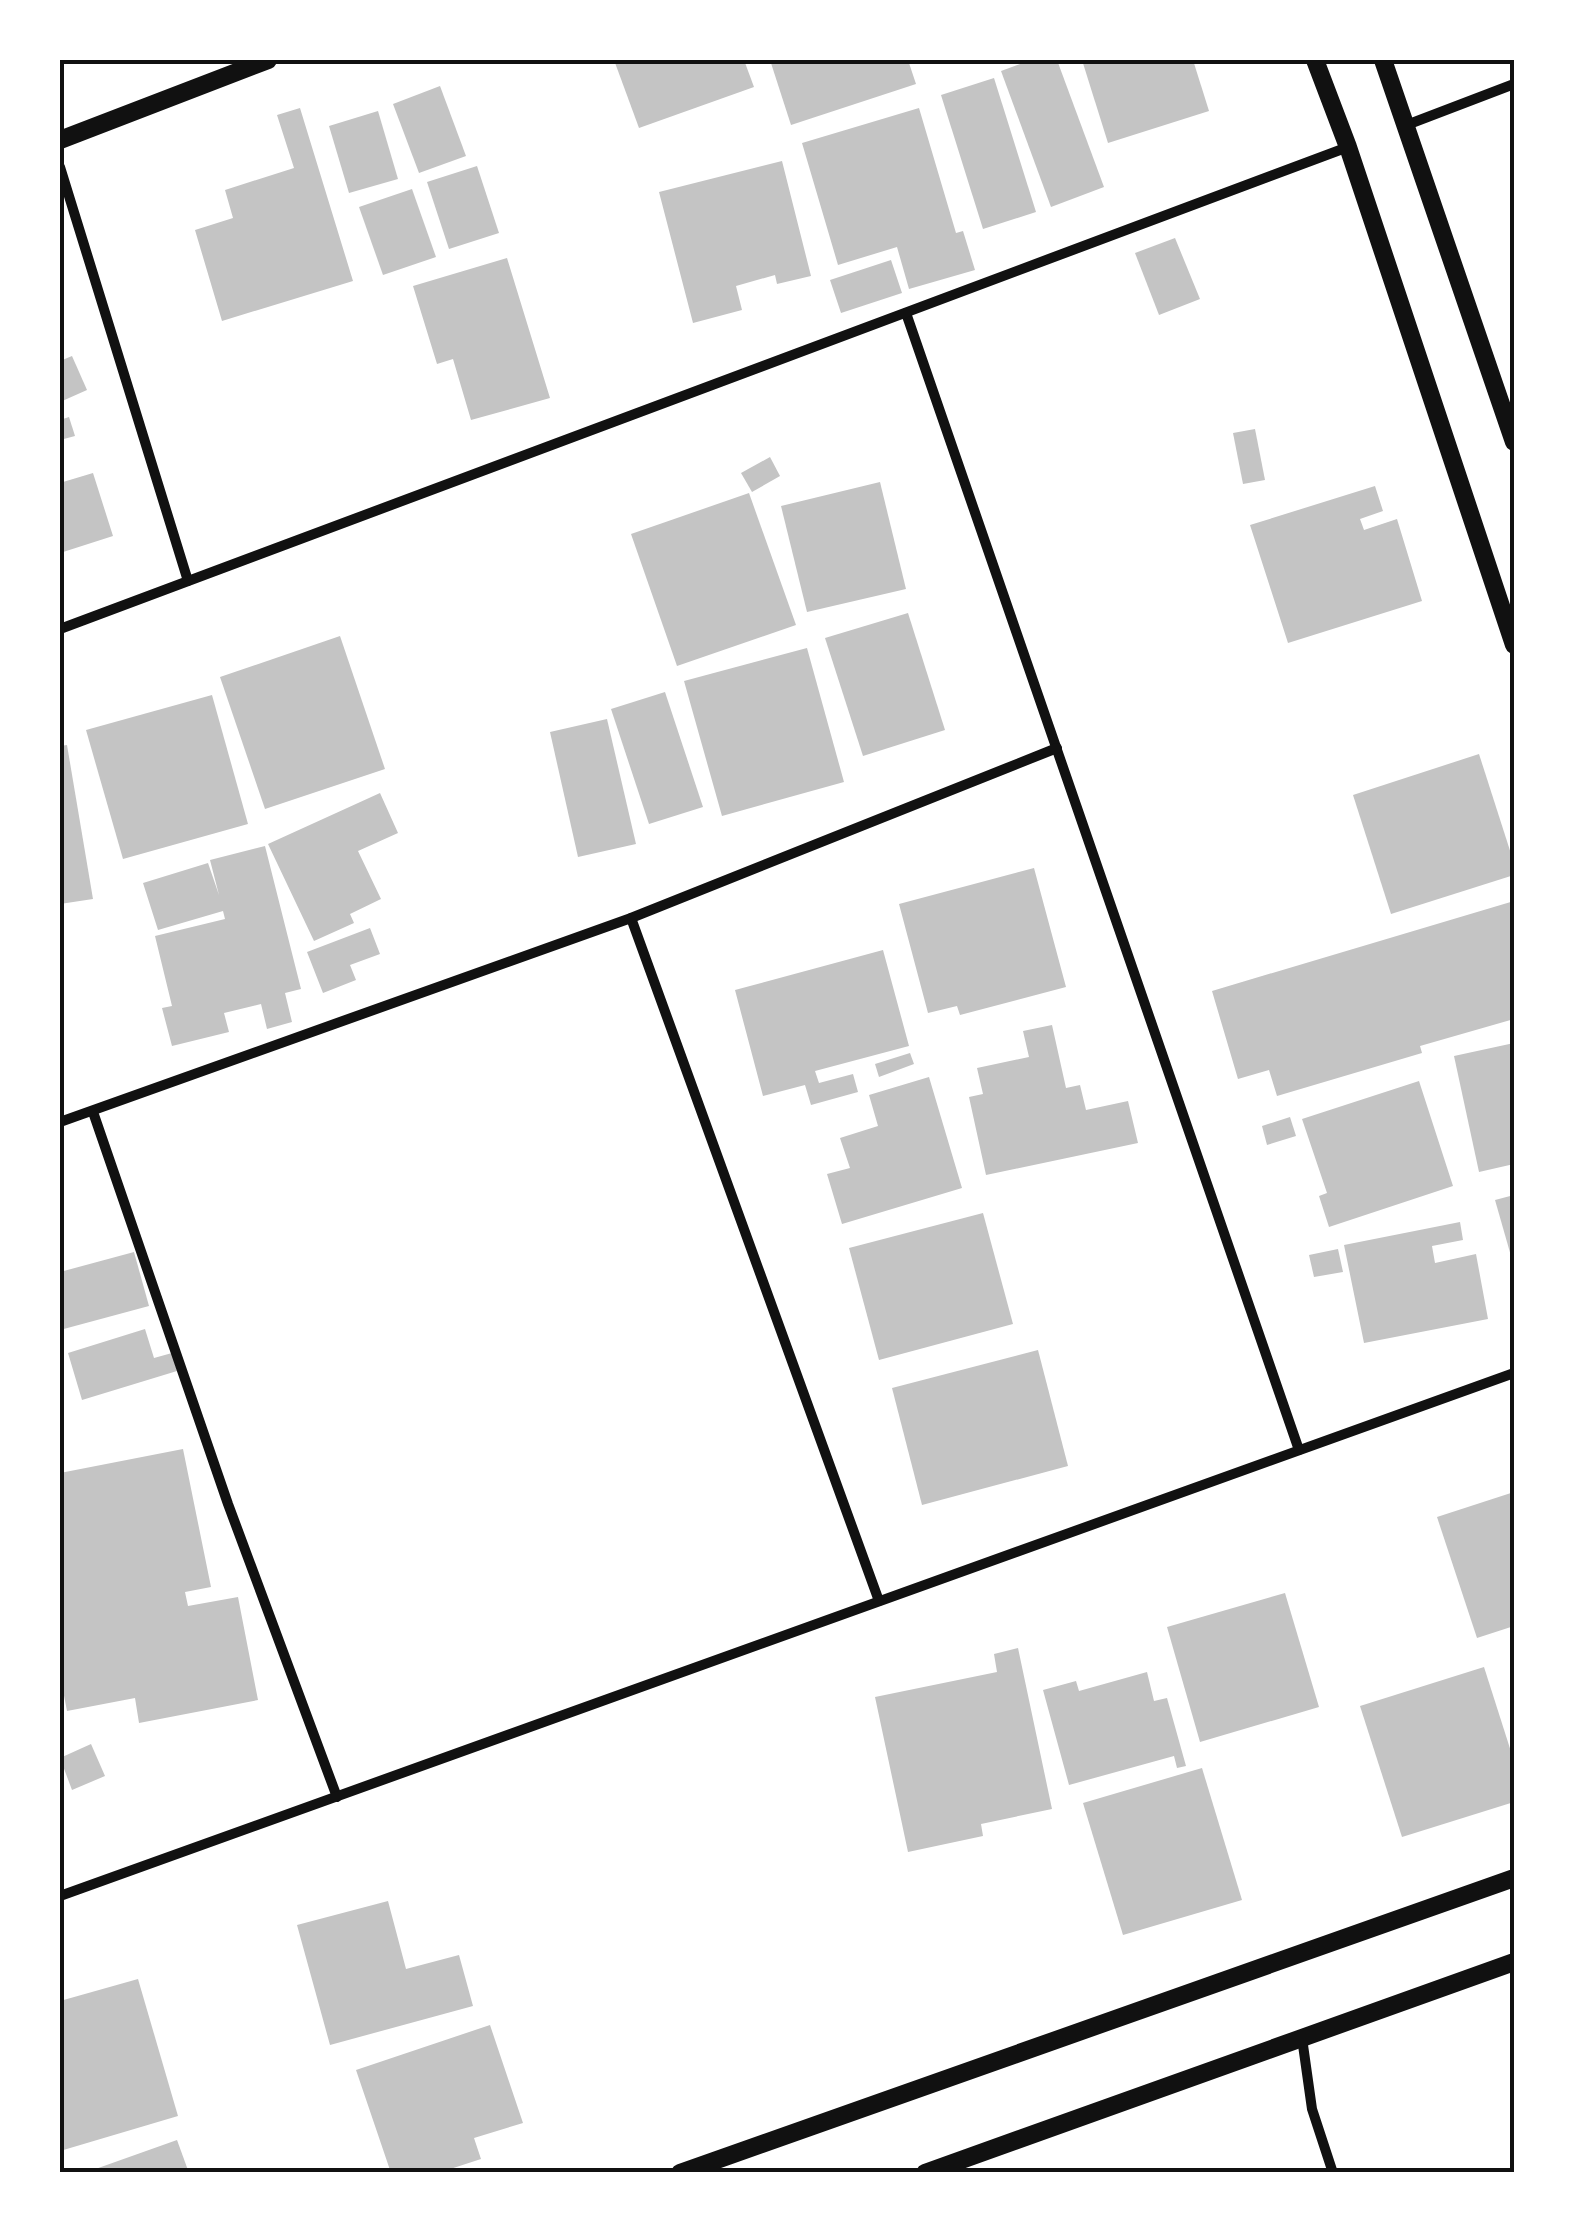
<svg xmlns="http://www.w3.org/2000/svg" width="1574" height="2233" font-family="'PT Sans',sans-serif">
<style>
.building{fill:#c4c4c4}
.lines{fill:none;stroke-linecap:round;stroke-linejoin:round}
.minor{stroke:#111;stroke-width:10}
.tertiary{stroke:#111;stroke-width:18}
.neatline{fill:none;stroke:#111;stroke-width:4}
</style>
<rect width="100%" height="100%" fill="#fff"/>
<!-- building -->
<g class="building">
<polygon points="614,60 744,60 754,87 639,128"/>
<polygon points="770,60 908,60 916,84 791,125"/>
<polygon points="1031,60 1057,60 1104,187 1051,207 1001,71"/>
<polygon points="1082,60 1193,60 1209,111 1108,143"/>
<polygon points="994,78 1036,212 983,229 941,95"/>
<polygon points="440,86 466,156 419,173 393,104"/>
<polygon points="300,108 353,281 222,321 195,230 233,218 225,190 294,168 277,115"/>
<polygon points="919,108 956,233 963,231 975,270 909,289 897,247 838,265 802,143"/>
<polygon points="378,111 398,179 349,193 329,126"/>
<polygon points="782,161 811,276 777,284 775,275 736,286 742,310 693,323 659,192"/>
<polygon points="477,166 499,233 449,249 427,182"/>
<polygon points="412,189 436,257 383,275 359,207"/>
<polygon points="1175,238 1200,299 1159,315 1135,253"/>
<polygon points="507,258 550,398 471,420 453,359 437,364 413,286"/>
<polygon points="891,260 902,293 841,313 830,280"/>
<polygon points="72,356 87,390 60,402 60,361"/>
<polygon points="69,417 75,436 60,440 60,420"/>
<polygon points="1255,429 1265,480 1243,484 1233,433"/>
<polygon points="770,457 780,476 752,492 741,473"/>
<polygon points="93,473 113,536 60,553 60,475 63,482"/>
<polygon points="880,482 906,589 807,612 781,506"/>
<polygon points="1375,486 1383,511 1360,519 1364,530 1397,519 1422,601 1288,643 1250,525"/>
<polygon points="749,493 796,625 677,666 631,534"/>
<polygon points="908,613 945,730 863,756 825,638"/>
<polygon points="340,636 385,769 265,809 220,677"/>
<polygon points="807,648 844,782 722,816 684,681"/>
<polygon points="665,692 703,807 649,824 611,709"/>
<polygon points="212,695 248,824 123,859 86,730"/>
<polygon points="607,719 636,844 578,857 550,732"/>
<polygon points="67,745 93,899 60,904 60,746"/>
<polygon points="1479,754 1514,863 1514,875 1391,914 1353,795"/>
<polygon points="380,793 398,833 358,851 381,899 350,914 354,923 314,941 268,844"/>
<polygon points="265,846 301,989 285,993 292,1022 267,1029 261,1004 224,1013 229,1032 172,1046 162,1008 172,1006 155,936 225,919 223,911 158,930 143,883 208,863 219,895 210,860"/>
<polygon points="1034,868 1066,987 960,1015 957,1006 928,1013 899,904"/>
<polygon points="1514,901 1514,1019 1420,1046 1422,1053 1277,1096 1269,1070 1238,1079 1212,991"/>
<polygon points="370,928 380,954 350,965 356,980 323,993 307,952"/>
<polygon points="883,950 909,1046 815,1071 819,1083 853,1074 858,1092 811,1105 805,1085 763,1096 735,990"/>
<polygon points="1052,1025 1066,1088 1080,1085 1086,1110 1128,1101 1138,1143 986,1175 969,1097 983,1094 977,1068 1029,1057 1023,1031"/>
<polygon points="1514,1043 1514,1164 1479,1172 1454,1056"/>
<polygon points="910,1053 914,1064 879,1077 875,1064"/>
<polygon points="929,1077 962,1188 842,1224 827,1174 850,1168 840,1138 878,1126 869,1095"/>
<polygon points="1419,1081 1453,1186 1329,1227 1319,1196 1327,1193 1302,1119"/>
<polygon points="1290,1117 1296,1136 1267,1145 1262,1126"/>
<polygon points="1514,1195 1514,1263 1513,1263 1495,1200"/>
<polygon points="983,1213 1013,1324 879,1360 849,1248"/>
<polygon points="1460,1222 1463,1240 1432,1246 1435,1263 1476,1254 1488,1319 1364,1343 1344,1245"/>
<polygon points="1338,1249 1343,1272 1314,1277 1309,1255"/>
<polygon points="134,1252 149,1306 60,1330 60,1272"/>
<polygon points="145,1329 154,1358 172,1353 177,1371 82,1400 68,1353"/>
<polygon points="1038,1350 1068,1466 922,1505 892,1388"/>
<polygon points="183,1449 211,1587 185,1592 188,1606 238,1597 258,1700 139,1723 135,1698 67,1711 60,1675 60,1473"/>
<polygon points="1514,1492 1514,1626 1477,1638 1437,1517"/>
<polygon points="1285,1593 1319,1707 1200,1742 1167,1627"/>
<polygon points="1018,1648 1052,1809 981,1824 983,1836 908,1852 875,1697 997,1672 994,1654"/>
<polygon points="1484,1667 1514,1761 1514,1802 1402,1837 1360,1706"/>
<polygon points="1147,1672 1154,1701 1167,1698 1186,1766 1177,1768 1174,1756 1069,1785 1043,1690 1076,1681 1079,1691"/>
<polygon points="91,1744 105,1776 72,1790 60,1758"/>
<polygon points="1202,1768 1242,1900 1123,1935 1083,1803"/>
<polygon points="388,1901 406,1969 459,1955 473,2006 330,2045 297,1925"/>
<polygon points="138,1979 178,2116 60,2151 60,2001"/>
<polygon points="490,2025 523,2123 474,2138 481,2159 438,2173 391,2173 356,2070"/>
<polygon points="177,2140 189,2173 87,2173 87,2172"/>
</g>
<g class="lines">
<!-- minor -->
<g class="minor">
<polyline points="1404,126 1514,84"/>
<polyline points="60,167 188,581"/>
<polyline points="906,313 1299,1450"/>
<polyline points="60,629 1348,147"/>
<polyline points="631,918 879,1601"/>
<polyline points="93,1112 228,1504 337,1797"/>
<polyline points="60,1122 631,918 1057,748"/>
<polyline points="60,1896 1514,1373"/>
<polyline points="1302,2038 1312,2109 1333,2173"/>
</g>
<!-- tertiary -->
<g class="tertiary">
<polyline points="1315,60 1348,147 1514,645"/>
<polyline points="1383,60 1514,442"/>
<polyline points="60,140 268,60"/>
<polyline points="680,2173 1514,1878"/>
<polyline points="925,2173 1514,1962"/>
</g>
</g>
<!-- border -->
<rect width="1574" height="2233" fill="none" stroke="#ffffff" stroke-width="125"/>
<rect x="62" y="62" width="1450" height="2108" class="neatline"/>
</svg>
